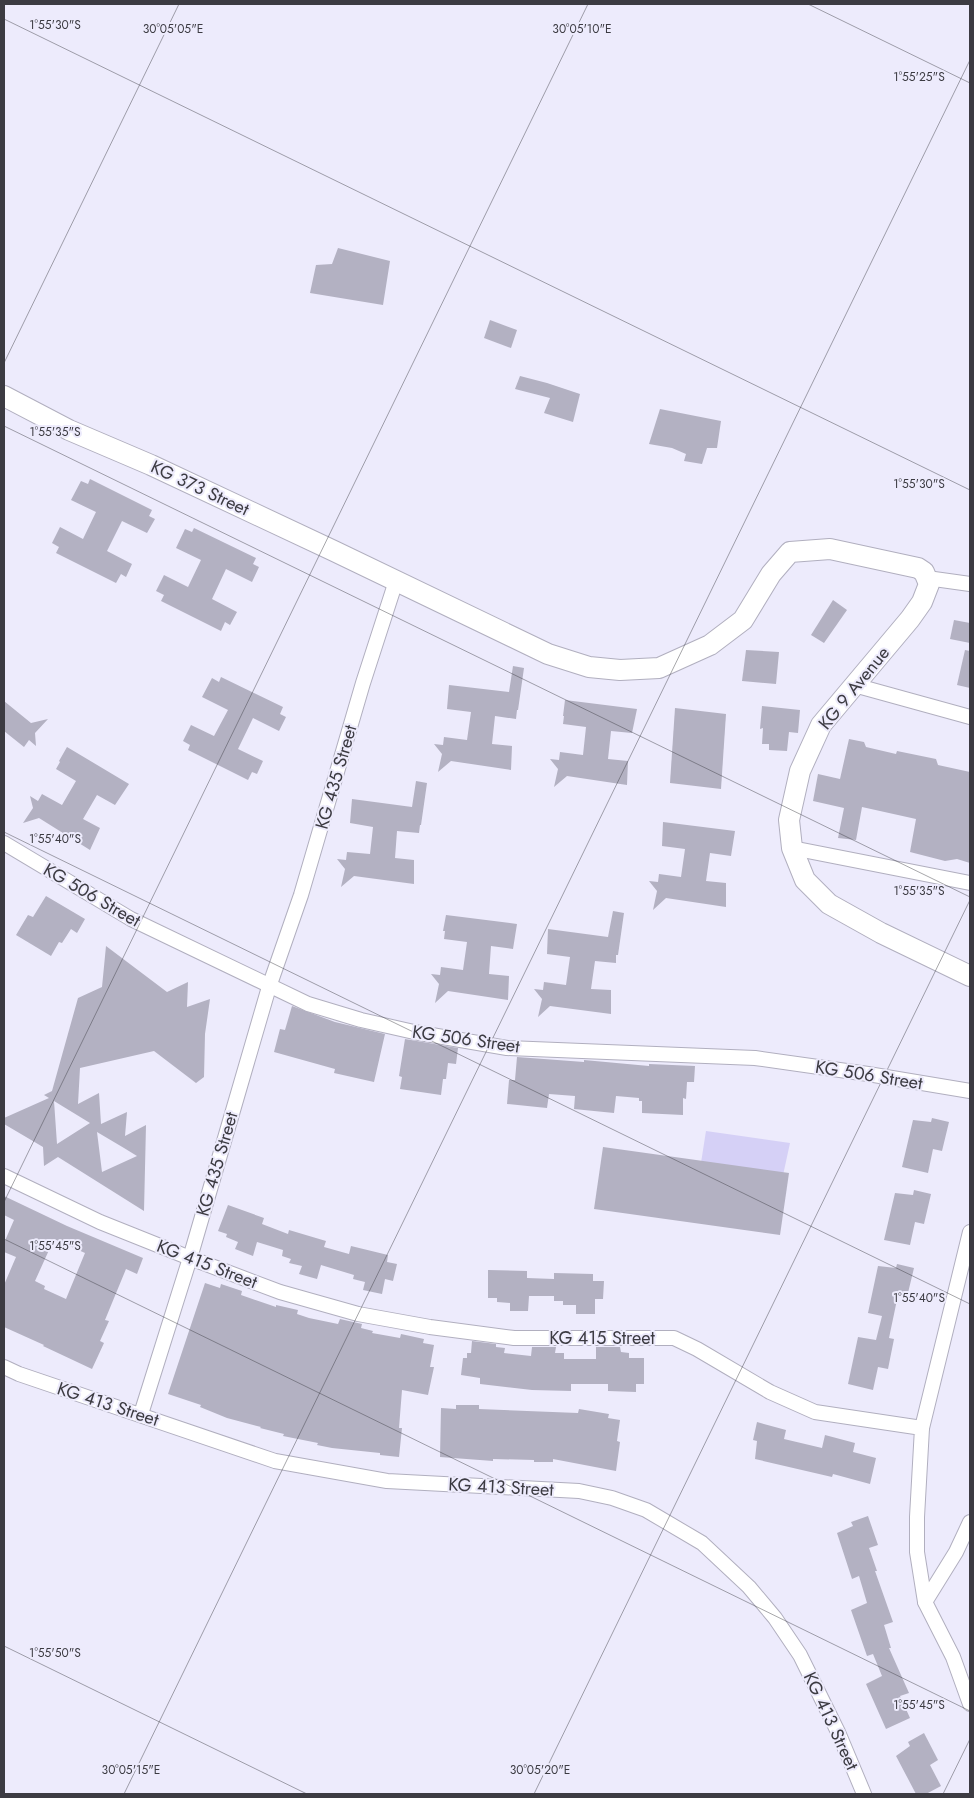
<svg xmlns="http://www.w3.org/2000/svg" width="974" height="1798" font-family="Jost,sans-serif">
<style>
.green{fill:#d5d0f6}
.building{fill:#b3b1c2;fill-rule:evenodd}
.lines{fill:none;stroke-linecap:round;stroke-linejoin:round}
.street-casing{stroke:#b1afbf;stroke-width:16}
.secondary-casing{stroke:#b1afbf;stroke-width:22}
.street{stroke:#fff;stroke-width:14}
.secondary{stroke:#fff;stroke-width:20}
.ticks{fill:none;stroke:#3c3b42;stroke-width:1;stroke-opacity:0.45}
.labels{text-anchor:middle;stroke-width:4;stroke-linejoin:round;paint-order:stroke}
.street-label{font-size:18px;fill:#3c3b42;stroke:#edebfc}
.ticks-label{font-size:12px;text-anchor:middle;fill:#3c3b42;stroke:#edebfc;stroke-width:4;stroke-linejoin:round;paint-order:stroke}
</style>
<rect width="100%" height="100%" fill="#edebfc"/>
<!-- green -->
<polygon class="green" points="706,1131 790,1143 772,1226 693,1214"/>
<!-- building -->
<g class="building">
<polygon points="338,248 390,261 383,305 310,293 316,265 332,264"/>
<polygon points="490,320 517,330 511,348 484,338"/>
<polygon points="520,376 547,383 580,394 573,422 544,413 550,398 515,389"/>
<polygon points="660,409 721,421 717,448 707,448 702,464 684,461 686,454 672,448 649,444"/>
<polygon points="90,479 152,510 149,516 155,519 147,533 122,521 107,551 132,564 126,577 121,574 116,583 56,553 59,547 52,543 60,527 83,539 96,512 71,500 81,481 88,484"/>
<polygon points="194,528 256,558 253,564 259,567 252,582 226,569 212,599 237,612 230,625 225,622 221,631 161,601 164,595 156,591 164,575 188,587 201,560 176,548 185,529 192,532"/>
<polygon points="833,600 847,610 824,643 811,635"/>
<polygon points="954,620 970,623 970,643 950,639"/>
<polygon points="746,650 779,652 776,684 742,681"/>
<polygon points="965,650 970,651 970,688 957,685"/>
<polygon points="513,666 524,668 518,710 517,710 516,719 495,716 492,744 512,746 511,770 451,761 438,772 442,754 434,744 443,745 444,737 467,740 471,712 447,709 449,685 509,692"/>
<polygon points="221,677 283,707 280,714 286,717 279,731 253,718 238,749 263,761 257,774 252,772 248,780 188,750 190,745 183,741 191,725 214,736 228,710 202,697 212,678 219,682"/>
<polygon points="565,700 637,709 632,733 611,731 608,759 628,761 627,785 567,776 554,787 558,769 550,759 559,760 560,752 583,755 586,727 563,724 564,716 563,716"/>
<polygon points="4,701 31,723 48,719 35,733 36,746 29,740 24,747 4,731"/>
<polygon points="762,706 800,710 798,733 789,732 787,751 769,750 769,744 762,744 763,728 760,729"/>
<polygon points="675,708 726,714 721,789 670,783"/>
<polygon points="849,739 864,742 866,747 896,754 897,751 936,759 938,765 970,772 970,863 957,859 945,861 910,852 916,819 862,807 856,840 838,838 844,808 813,801 818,774 840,779"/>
<polygon points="67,747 129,784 115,805 97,795 83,819 100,828 90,850 39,818 23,823 33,808 30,796 38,801 42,794 62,805 76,781 56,769 60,762 59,761"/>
<polygon points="416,781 427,783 421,825 420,825 419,833 397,831 395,858 414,860 414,884 354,876 341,887 345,869 337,859 346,860 347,852 370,854 373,827 350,823 352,799 412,807"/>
<polygon points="663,822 735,831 731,856 710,853 706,881 726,883 726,907 666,898 653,910 657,891 649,881 658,882 659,874 681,877 685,849 662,846"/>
<polygon points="46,896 85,919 77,933 71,929 62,943 59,942 51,956 16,935 28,915 33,917"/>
<polygon points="613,911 624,913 618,955 616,955 616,963 595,961 591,989 611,990 611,1014 550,1006 538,1017 542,999 534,989 543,990 544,982 566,985 570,957 547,954 548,929 608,937"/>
<polygon points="446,915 517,924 513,949 491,946 489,974 509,976 508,1000 448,991 435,1003 439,984 431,974 440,975 441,967 463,970 467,942 444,939 445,931 443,931"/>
<path d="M106 946 167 992 188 982 187 1007 210 999 205 1034 204 1077 196 1083 154 1051 80 1068 78 1104 99 1093 101 1124 127 1112 125 1136 146 1125 144 1211 58 1157 44 1166 43 1147 4 1124V1118L49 1098 44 1095 52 1091 78 998 102 987ZM54 1101 90 1123 57 1144ZM97 1132 124 1148 137 1156 102 1172Z"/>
<polygon points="292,1006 335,1022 385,1034 374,1082 334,1073 335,1069 274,1052 280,1029 285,1030"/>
<polygon points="405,1039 458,1048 456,1064 448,1063 446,1079 443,1079 441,1095 400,1089 402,1077 399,1076"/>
<polygon points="517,1057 584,1062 584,1060 649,1066 649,1064 695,1066 694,1082 687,1082 686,1099 683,1098 683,1115 642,1113 642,1101 639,1101 639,1098 616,1096 614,1113 574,1109 575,1096 549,1094 547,1108 507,1104 509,1080 515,1080"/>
<polygon points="932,1118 949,1122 942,1151 933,1149 928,1173 902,1167 913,1120 931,1122"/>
<polygon points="603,1147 789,1173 780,1235 594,1209"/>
<polygon points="914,1190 931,1194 924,1224 915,1222 910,1245 884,1240 895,1193 913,1195"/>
<path d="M4 1196 67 1226 143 1258 137 1274 126 1269 105 1320 109 1321 100 1341 104 1343 92 1369 43 1346 44 1345 4 1327V1285L16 1257 4 1252V1243L14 1220 4 1215ZM54 1239 85 1253 66 1299 44 1289 45 1286 35 1281Z"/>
<polygon points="228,1205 264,1218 262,1224 288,1234 289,1230 326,1241 324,1247 349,1254 351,1246 388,1255 387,1262 397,1264 393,1281 385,1279 382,1294 363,1290 365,1282 353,1279 354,1275 321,1265 317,1279 299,1274 302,1266 289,1263 291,1259 282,1256 283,1250 257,1242 253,1256 235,1249 238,1242 226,1237 227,1234 218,1231"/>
<polygon points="897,1264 914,1268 907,1297 898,1295 889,1338 894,1339 888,1369 878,1367 873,1390 848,1384 858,1337 876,1340 882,1316 868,1313 878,1266 896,1268"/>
<polygon points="488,1270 527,1271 527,1278 554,1279 554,1273 593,1274 593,1281 604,1281 603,1299 595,1299 595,1314 576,1314 576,1305 563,1305 563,1301 554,1301 554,1296 529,1296 528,1311 510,1311 510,1303 497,1302 497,1298 488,1298"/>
<polygon points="205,1283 220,1288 221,1284 242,1291 241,1295 276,1307 276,1305 298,1310 297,1314 309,1318 338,1324 340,1319 362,1324 361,1328 373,1331 372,1333 400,1338 401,1334 424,1339 423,1343 434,1345 430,1367 434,1367 428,1395 402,1390 399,1428 402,1428 399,1457 380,1455 380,1453 332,1448 317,1445 318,1443 283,1436 284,1434 260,1428 261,1427 227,1418 200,1407 201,1405 168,1394"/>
<polygon points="472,1341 496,1344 496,1347 505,1348 504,1353 531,1356 532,1347 556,1347 555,1353 564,1353 564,1359 596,1359 596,1347 620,1347 621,1352 629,1353 629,1358 644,1358 644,1384 636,1384 636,1392 608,1391 608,1384 571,1384 571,1391 532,1390 480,1384 480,1378 461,1375 463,1358 467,1358 467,1353 471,1353"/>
<polygon points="456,1405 479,1405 479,1409 578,1413 579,1409 609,1414 608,1418 620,1420 617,1441 620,1442 616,1471 553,1459 553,1462 534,1462 534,1460 493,1459 493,1461 440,1457 441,1408 456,1409"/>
<polygon points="757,1422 786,1430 784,1439 822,1448 825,1435 855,1443 853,1452 876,1458 870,1484 833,1474 832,1477 755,1459 757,1441 753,1440"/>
<polygon points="868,1516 878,1545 869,1548 877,1571 875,1571 893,1622 884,1625 891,1648 889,1648 909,1693 900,1696 910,1718 886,1729 866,1684 882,1676 873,1654 867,1656 851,1610 867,1603 859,1576 852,1579 837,1533 853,1526 851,1522"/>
<polygon points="924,1733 938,1760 930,1765 941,1786 926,1794 916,1794 896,1756 910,1746 908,1742"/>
</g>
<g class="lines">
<defs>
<g id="street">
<polyline points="927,578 970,584"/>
<polyline points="854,685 970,717"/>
<polyline points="4,843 131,919 308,1004 361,1020 414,1032 507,1048 755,1058 868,1074 970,1091"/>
<polyline points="792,848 970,883"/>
<polyline points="4,1176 100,1222 190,1258 280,1292 358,1314 430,1327 514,1338 674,1338 697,1349 770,1392 815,1412 922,1428 917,1517 917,1552 925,1602 953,1657 970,1704"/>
<polyline points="4,1367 19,1374 275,1461 387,1481 579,1491 612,1498 646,1510 702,1543 749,1587 775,1618 800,1655 838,1732 864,1794"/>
<polyline points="141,1414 190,1258 269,987 301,895 363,683 396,581"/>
<polyline points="922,1428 970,1232"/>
<polyline points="925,1602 956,1552 970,1522"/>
</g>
<polyline id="secondary" points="4,396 69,430 151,465 334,551 548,654 589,667 620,670 659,668 710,645 743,620 771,574 790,552 830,549 918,568 924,572 929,584 922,602 910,619 821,725 800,771 789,820 792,848 805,880 829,904 881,933 970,976"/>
</defs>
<!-- street casing -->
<use href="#street" class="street-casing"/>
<!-- secondary casing -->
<use href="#secondary" class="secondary-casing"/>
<!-- street -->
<use href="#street" class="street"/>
<!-- secondary -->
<use href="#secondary" class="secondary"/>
</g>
<!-- ticks -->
<path class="ticks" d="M808 4 970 83M4 19 970 490M4 363 179 4M4 426 970 897M4 832 970 1304M4 1202 588 4M4 1239 970 1711M4 1646 307 1794M124 1794 970 60M534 1794 970 900M943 1794 970 1739"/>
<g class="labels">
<!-- street labels -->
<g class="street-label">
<text transform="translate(200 488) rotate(25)" y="6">KG 373 Street</text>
<text transform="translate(854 688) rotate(-51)" y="6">KG 9 Avenue</text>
<text transform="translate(336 777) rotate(-74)" y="6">KG 435 Street</text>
<text transform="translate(92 895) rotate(30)" y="6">KG 506 Street</text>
<text transform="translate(466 1039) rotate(8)" y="6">KG 506 Street</text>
<text transform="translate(869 1075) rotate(9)" y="6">KG 506 Street</text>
<text transform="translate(217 1164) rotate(-74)" y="6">KG 435 Street</text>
<text transform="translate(207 1264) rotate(21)" y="6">KG 415 Street</text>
<text x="602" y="1344">KG 415 Street</text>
<text transform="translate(108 1404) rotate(18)" y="6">KG 413 Street</text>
<text transform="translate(501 1487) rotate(3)" y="6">KG 413 Street</text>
<text transform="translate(831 1721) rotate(65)" y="6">KG 413 Street</text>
</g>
</g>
<g class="ticks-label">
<text x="55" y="29">1°55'30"S</text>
<text x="173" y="33">30°05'05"E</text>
<text x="582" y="33">30°05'10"E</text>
<text x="919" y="81">1°55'25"S</text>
<text x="55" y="436">1°55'35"S</text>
<text x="919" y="488">1°55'30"S</text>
<text x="55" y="843">1°55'40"S</text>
<text x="919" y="895">1°55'35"S</text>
<text x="55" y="1250">1°55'45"S</text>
<text x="919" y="1302">1°55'40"S</text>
<text x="55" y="1657">1°55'50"S</text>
<text x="919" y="1709">1°55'45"S</text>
<text x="131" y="1774">30°05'15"E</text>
<text x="540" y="1774">30°05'20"E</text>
</g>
<!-- border -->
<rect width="974" height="1798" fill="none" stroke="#3c3b42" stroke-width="10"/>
</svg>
